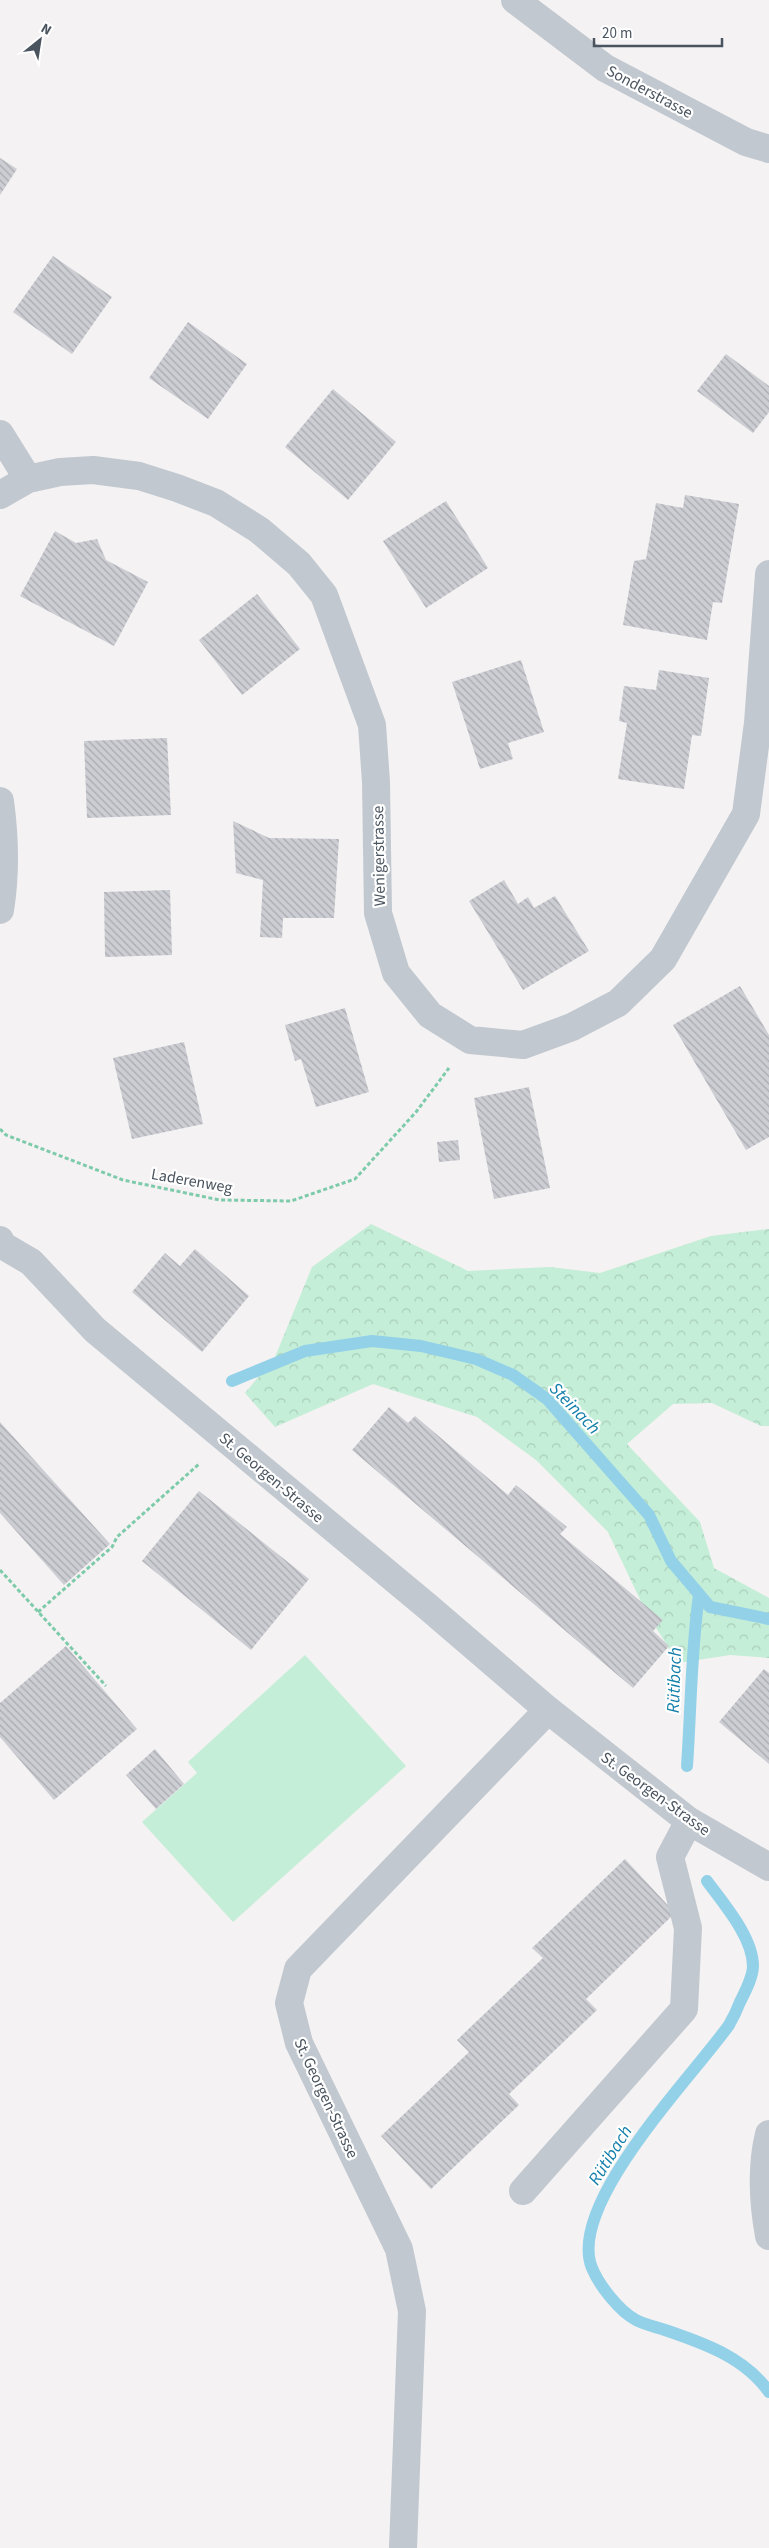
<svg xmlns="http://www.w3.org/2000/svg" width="769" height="2548" font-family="'Source Sans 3',sans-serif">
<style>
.forest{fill:url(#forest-crowns)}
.park{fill:#c4eed7}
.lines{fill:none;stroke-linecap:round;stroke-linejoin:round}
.stream{stroke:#93d1e9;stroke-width:12}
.building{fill:url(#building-back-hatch)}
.path{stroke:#7dcbaa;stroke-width:3;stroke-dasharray:4 2.5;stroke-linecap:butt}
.minor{stroke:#c1c8d0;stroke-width:28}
.labels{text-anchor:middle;stroke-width:4.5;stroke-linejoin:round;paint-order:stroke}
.street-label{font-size:16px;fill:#4a545f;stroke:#fff}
.water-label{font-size:18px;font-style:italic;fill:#137faa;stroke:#fff}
</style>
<defs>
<pattern id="forest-crowns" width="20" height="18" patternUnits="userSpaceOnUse" patternTransform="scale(1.25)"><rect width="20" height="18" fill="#c4eed7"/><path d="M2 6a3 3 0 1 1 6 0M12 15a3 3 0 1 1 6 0" fill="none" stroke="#aacebb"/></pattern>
<pattern id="building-back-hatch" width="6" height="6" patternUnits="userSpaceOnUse" patternTransform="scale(1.25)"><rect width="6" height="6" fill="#ccced4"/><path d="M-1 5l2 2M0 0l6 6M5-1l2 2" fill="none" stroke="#a8aaaf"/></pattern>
</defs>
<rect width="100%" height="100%" fill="#f4f2f2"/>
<!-- forest -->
<polygon class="forest" points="371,1224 468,1271 550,1267 600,1273 711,1236 769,1229 769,1426 761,1426 712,1403 673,1404 627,1444 700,1522 714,1568 769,1598 769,1658 730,1655 678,1663 644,1608 608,1532 536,1460 477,1417 373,1384 275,1427 245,1393 275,1357 312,1267"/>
<!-- park -->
<polygon class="park" points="305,1655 406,1766 233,1922 142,1822 197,1773 188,1762"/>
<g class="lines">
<!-- stream -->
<g class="stream">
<polyline points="232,1381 305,1351 372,1341 421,1346 476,1359 513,1375 547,1399 649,1515 671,1561 710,1607 769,1619"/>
<path d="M687 1766C691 1709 691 1651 699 1595"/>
<path d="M707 1881C723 1903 753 1937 753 1966 753 1977 745 1992 740 2002 737 2010 733 2018 729 2025 693 2076 566 2205 592 2268 599 2285 619 2311 636 2320 645 2325 657 2327 668 2331 706 2344 745 2358 769 2392"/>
</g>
</g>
<!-- building -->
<g class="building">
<polygon points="0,158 17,169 0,195"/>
<polygon points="53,256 112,297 72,354 13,312"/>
<polygon points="188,322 247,364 208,419 149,378"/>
<polygon points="726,354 769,386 769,412 753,433 697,391"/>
<polygon points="333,389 396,442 348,500 285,447"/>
<polygon points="685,495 739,504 722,603 713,602 707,640 623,625 634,561 646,559 656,503 683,508"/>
<polygon points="446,501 488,568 426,608 383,541"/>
<polygon points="55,531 76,543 97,539 106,560 148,582 114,646 20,596"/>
<polygon points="257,594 300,649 242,695 199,640"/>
<polygon points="521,660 544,732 508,743 513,759 480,769 452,682"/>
<polygon points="659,670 709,678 701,736 692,735 684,789 618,779 627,723 619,721 624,686 656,690"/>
<polygon points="167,738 171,815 87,818 84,741"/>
<polygon points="233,821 269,838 339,839 334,918 283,918 282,938 260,937 263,880 236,873"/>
<polygon points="504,880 518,904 528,897 534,908 555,896 589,951 523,990 469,901"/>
<polygon points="170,890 172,955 105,957 104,892"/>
<polygon points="740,986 769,1035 769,1137 746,1150 673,1025"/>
<polygon points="345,1008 369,1092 316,1107 301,1059 295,1061 285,1025"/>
<polygon points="184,1042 203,1124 132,1139 113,1058"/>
<polygon points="529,1087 550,1188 494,1199 474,1098"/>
<polygon points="458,1140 460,1160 439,1162 437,1142"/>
<polygon points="195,1249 249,1296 202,1352 132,1292 165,1253 180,1266"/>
<polygon points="389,1407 408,1423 415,1416 508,1495 516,1485 567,1527 560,1534 663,1620 653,1631 669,1646 633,1688 352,1450"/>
<polygon points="0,1422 110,1544 64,1585 0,1513"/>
<polygon points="199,1491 309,1579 251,1650 142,1561"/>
<polygon points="66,1646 137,1729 54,1800 0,1737 0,1703"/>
<polygon points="764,1669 769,1673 769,1764 719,1722"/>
<polygon points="155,1749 184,1784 156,1809 126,1775"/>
<polygon points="625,1859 675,1913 586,1999 597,2010 509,2094 519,2105 431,2189 381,2136 469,2052 457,2040 543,1958 532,1948"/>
</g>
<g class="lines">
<!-- path -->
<g class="path">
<polyline points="0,1129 6,1135 123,1180 220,1200 291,1201 355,1179 416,1112 449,1068"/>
<polyline points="0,1570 106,1686"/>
<polyline points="38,1612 112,1547 117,1537 199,1464"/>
</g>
<!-- minor -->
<g class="minor">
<polyline points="515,0 605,68 746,142 769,149"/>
<polyline points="0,434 28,479"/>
<polyline points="0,495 28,479 60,472 93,470 139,476 177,488 216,503 259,530 299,564 324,595 372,725 376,782 378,913 396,973 430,1015 470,1040 523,1045 572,1027 618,1003 663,959 746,814 758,723 769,574"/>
<path d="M0 801C5 838 6 873 0 910"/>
<polyline points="0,1240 2,1245 31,1262 95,1330 428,1607 548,1710 689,1821 769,1867"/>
<path d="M769 2134C761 2167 763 2203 769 2236"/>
<polyline points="523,2191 684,2009 688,1928 670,1857 689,1821"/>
<polyline points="403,2548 412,2311 399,2249 299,2043 289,2003 298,1969 548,1710"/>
</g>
</g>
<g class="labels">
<!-- street labels -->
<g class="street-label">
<text transform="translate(650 91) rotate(28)" y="6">Sonderstrasse</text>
<text transform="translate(378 856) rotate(-91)" y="6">Wenigerstrasse</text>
<text transform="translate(192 1180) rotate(10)" y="6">Laderenweg</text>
<text transform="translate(272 1477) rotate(40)" y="6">St. Georgen-Strasse</text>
<text transform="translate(656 1793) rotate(36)" y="6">St. Georgen-Strasse</text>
<text transform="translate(327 2098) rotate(65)" y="6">St. Georgen-Strasse</text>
</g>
<!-- water labels -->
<g class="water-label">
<text transform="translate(575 1408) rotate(46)" y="6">Steinach</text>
<text transform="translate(674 1680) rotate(-88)" y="6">Rütibach</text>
<text transform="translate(610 2155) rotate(-58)" y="6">Rütibach</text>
</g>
</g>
<!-- north arrow -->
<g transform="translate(40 40) rotate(30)" stroke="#ffffff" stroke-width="4" paint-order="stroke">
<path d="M0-4L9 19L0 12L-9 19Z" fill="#4a545f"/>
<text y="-8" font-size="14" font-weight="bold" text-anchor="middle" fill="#4a545f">N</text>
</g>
<!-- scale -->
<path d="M594 38v8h128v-8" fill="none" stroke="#4a545f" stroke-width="2.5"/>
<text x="602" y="38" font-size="15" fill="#4a545f" stroke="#ffffff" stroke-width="4" paint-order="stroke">20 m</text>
</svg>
